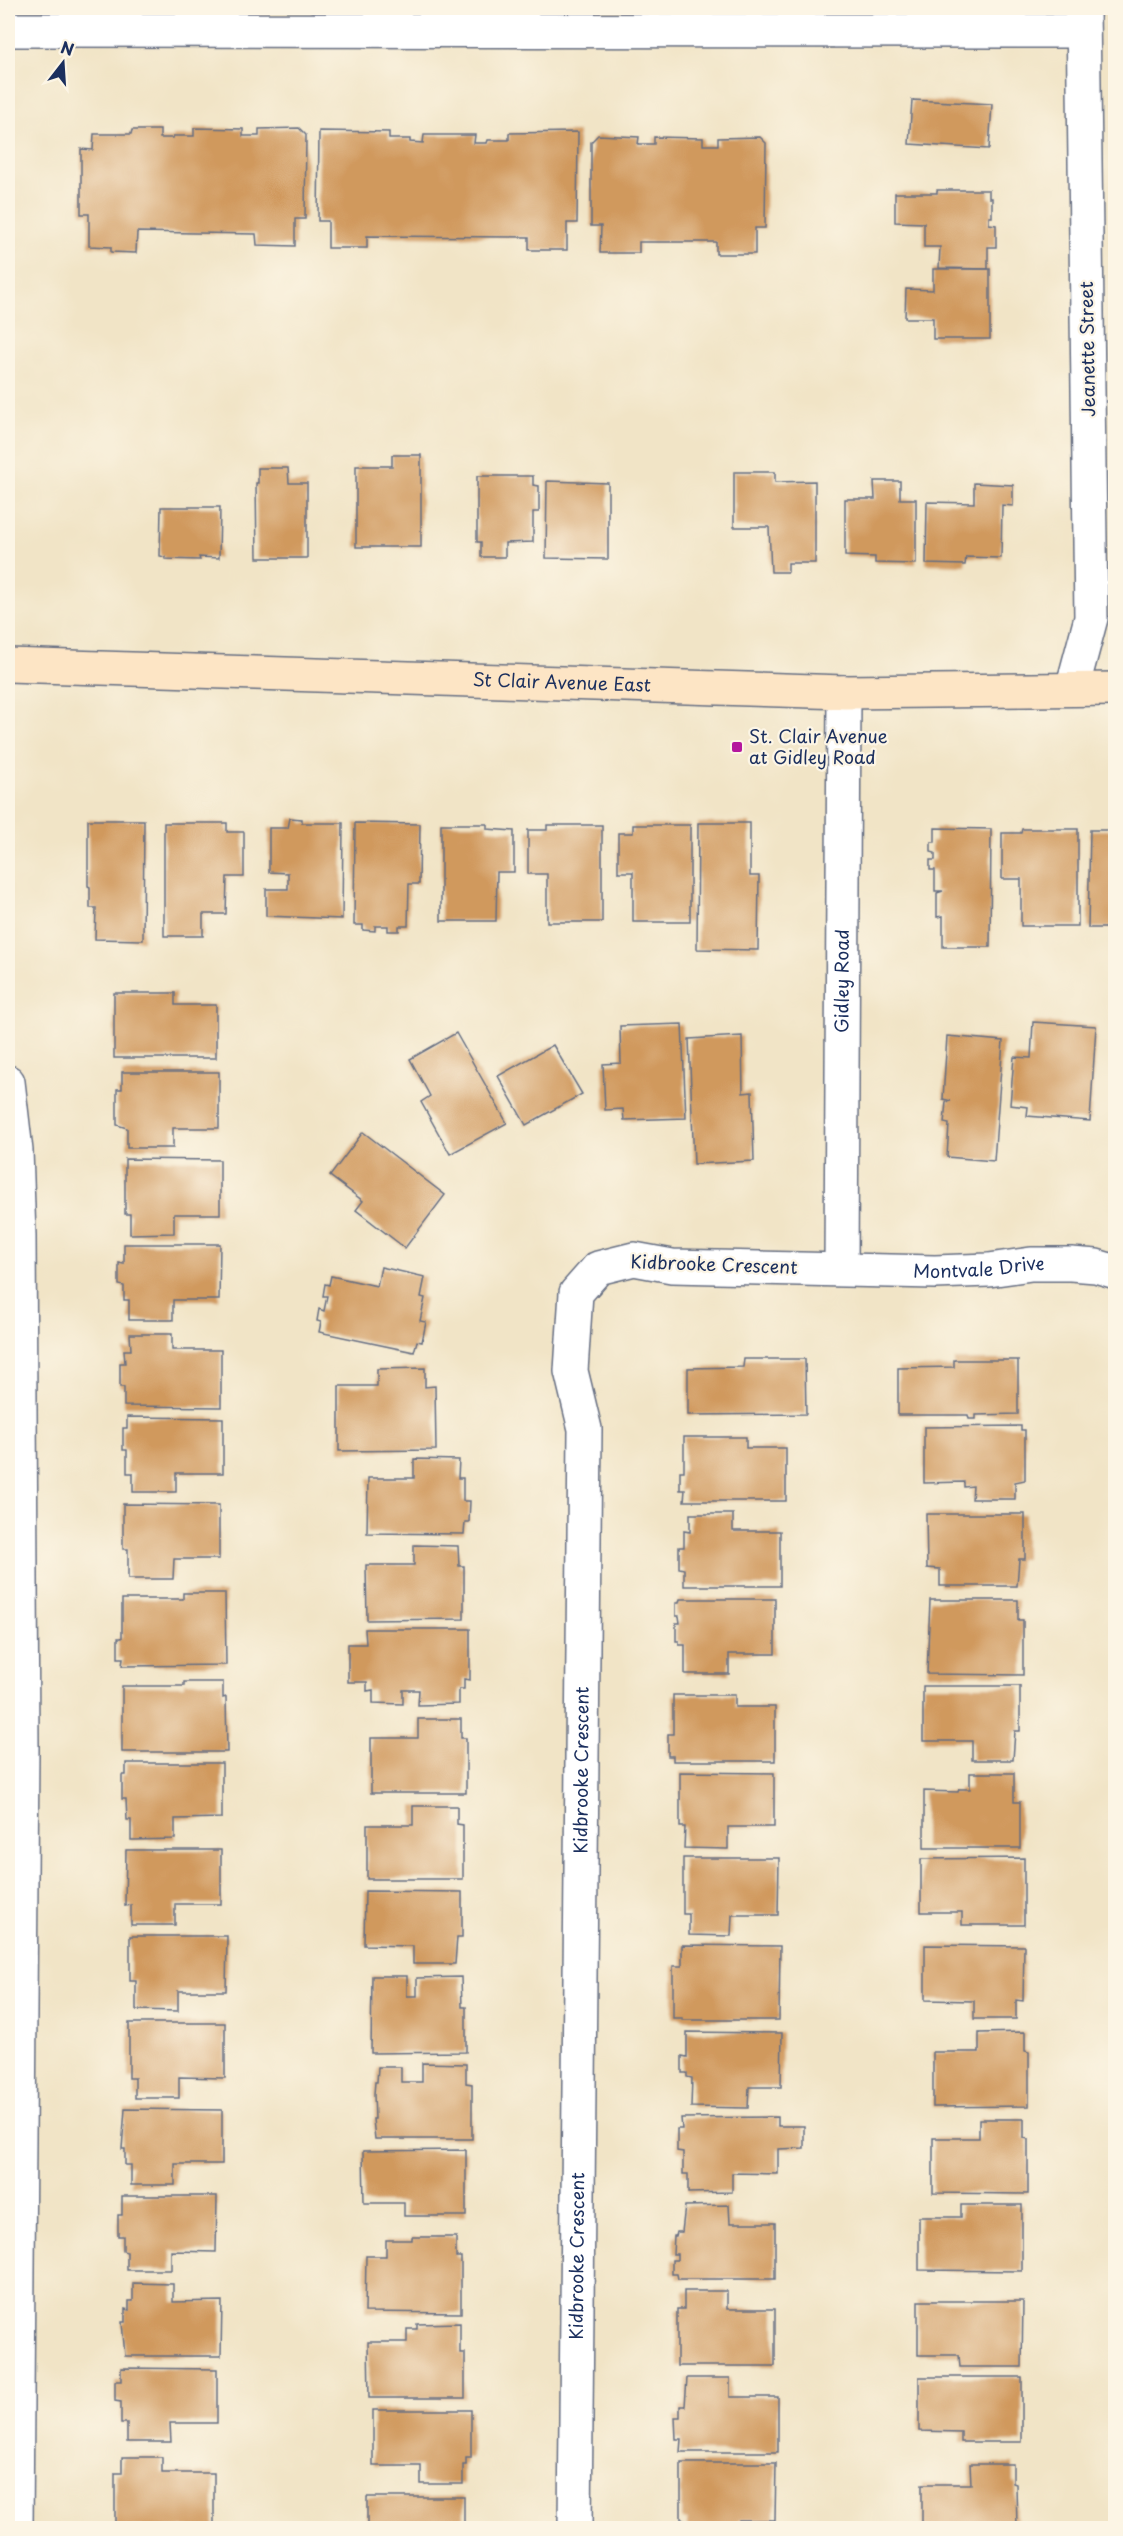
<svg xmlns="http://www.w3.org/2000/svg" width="1123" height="2536" font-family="'Playpen Sans',sans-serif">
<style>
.building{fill:#d0995d}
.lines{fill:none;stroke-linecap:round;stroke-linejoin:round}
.street-casing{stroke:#666e82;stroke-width:36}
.secondary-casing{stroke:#666e82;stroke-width:36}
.street{stroke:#fff;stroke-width:33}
.secondary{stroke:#fde5c5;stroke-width:33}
.poi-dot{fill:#b5179e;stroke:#fcf5e5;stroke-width:2}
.labels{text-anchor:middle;stroke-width:4.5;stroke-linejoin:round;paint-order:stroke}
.street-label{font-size:18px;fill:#1b2f5e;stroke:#fcf5e5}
.poi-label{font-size:18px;fill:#1b2f5e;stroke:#fcf5e5;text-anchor:start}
</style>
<rect width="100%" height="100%" fill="#fcf5e5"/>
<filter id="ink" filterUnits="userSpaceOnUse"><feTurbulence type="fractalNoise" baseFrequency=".0167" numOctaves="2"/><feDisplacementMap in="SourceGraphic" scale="12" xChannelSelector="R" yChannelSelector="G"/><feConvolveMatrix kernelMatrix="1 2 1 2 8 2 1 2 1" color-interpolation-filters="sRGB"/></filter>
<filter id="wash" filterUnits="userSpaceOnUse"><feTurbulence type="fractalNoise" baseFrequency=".008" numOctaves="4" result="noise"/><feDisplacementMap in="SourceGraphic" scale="24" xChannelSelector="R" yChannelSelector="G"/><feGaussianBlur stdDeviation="1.35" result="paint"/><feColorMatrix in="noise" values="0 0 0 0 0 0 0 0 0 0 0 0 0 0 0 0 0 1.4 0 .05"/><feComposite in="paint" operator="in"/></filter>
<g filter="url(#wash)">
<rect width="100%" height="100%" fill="#f1e4c6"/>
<g id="blocks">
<!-- building -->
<g class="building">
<polygon points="912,100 992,104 989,149 909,144"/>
<polygon points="194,128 243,129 243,136 259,136 259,129 299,128 306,135 305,219 295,219 295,246 257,245 256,234 137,232 136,253 111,252 111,247 89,246 89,214 81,214 81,149 93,150 94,134 131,134 132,130 160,130 160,138 173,138 173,136 194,136"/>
<polygon points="319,131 389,132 389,139 410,139 410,142 423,143 424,135 475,135 474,143 487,143 488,140 509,140 509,133 578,132 577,223 567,223 567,250 529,250 529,237 367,236 367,248 328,248 328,221 318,221"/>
<polygon points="598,135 639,137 638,144 654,144 654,137 703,138 703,145 718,145 718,138 760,137 766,143 765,228 755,228 755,254 716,254 716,242 639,242 639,253 600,253 601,226 591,226 591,142"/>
<polygon points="937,190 989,190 989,198 992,198 992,217 989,217 989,224 996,225 996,247 988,247 988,269 939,268 940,247 924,247 924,223 895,222 895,193 937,193"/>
<polygon points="933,269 990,269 990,339 933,339 933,318 905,318 906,289 933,290"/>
<polygon points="392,455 421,455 421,547 356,547 356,466 392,466"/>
<polygon points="258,468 288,468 289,483 307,483 307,558 257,558 256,483 258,483"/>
<polygon points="734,472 775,472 775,482 815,481 815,563 788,563 788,572 771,572 769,527 734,527"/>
<polygon points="477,476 533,476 533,485 539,486 539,512 533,512 533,542 505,543 505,557 481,557 481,542 477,542"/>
<polygon points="547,481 608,483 608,559 546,558"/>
<polygon points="874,481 900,481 900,499 916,499 916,564 875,563 875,557 845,556 845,499 875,499"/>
<polygon points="974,483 1013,485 1013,506 1002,505 1001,558 966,557 965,565 926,564 927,502 974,503"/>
<polygon points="161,507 220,507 219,558 199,557 200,560 165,559 165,557 160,556"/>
<polygon points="290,818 302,819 302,823 343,823 342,919 266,916 266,889 288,889 288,873 269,872 269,828 288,828"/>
<polygon points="88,820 144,820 143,940 95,939 96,908 90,908 90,887 88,886"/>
<polygon points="164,823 227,823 227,832 244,832 244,877 227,877 226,914 203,914 203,936 164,936"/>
<polygon points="355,823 420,824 419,884 409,884 408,926 399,926 399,931 388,931 388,926 375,926 375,931 363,930 363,925 354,925"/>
<polygon points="698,823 750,823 750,876 759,876 758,950 697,949"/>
<polygon points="441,824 487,824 487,829 514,831 514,872 497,872 496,921 441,921"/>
<polygon points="547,825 602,825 602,922 547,922 547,874 528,874 528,830 547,830"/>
<polygon points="633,825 690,825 690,922 633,922 633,872 618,872 618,833 633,833"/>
<polygon points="935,828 991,829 990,947 943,947 943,916 937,917 937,893 943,891 935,891 935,870 930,870 930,860 935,860 935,853 931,852 931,842 935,842"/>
<polygon points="1022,829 1078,829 1078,926 1021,926 1021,879 1002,879 1002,833 1021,833"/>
<polygon points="1090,830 1116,830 1116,928 1088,928"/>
<polygon points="114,993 175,993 175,1005 216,1005 216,1058 114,1058"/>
<polygon points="1033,1022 1096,1026 1090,1121 1027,1116 1028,1107 1010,1105 1014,1057 1031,1058"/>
<polygon points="682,1024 686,1118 624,1120 623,1109 605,1110 603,1064 621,1063 620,1026"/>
<polygon points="456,1033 507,1123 450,1154 421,1102 430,1096 410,1059"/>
<polygon points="742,1036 743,1093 752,1092 754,1161 694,1164 689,1039"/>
<polygon points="947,1036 1003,1041 994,1161 947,1157 949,1124 944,1123 946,1102 951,1101 943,1099"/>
<polygon points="553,1045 582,1094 526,1125 498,1076"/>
<polygon points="122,1072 219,1072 219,1128 173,1128 173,1148 127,1148 127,1128 117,1125 117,1089 122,1089"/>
<polygon points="363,1132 445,1195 405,1248 356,1210 363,1201 330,1176"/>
<polygon points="125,1159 220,1160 220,1214 174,1214 174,1233 130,1234 130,1214 125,1214"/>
<polygon points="124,1244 220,1244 219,1300 173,1300 173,1320 129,1320 129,1300 124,1300 124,1286 119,1285 119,1263 124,1264"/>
<polygon points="381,1267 425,1277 421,1297 425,1298 420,1321 426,1322 422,1342 417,1341 414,1352 319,1332 321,1322 317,1321 319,1309 324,1311 327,1296 323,1296 325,1284 329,1285 331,1276 377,1286"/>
<polygon points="130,1334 172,1334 172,1350 221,1350 221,1407 124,1406 124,1387 120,1387 120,1363 125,1363 124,1350 131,1350"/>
<polygon points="744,1359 805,1359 806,1414 688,1415 688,1368 743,1367"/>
<polygon points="954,1360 1018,1360 1018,1414 976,1415 976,1419 969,1419 968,1415 898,1415 898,1368 954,1367"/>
<polygon points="425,1368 425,1387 435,1386 436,1450 339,1451 339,1386 377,1386 377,1369"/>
<polygon points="127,1417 223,1418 223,1473 176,1473 176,1492 133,1492 133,1473 127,1473 127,1450 123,1450 123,1428 127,1428"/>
<polygon points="1021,1426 1021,1430 1025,1430 1025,1480 1015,1482 1015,1499 972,1499 973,1486 964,1487 964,1482 924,1483 924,1427"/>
<polygon points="684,1437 746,1437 746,1448 786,1448 786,1501 684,1501 685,1490 680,1490 680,1471 684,1471"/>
<polygon points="414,1459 459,1460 458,1478 463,1478 463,1501 470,1501 469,1522 465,1522 464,1534 367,1533 368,1478 414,1478"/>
<polygon points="123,1504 219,1505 219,1559 174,1559 173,1579 128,1579 128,1549 123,1549"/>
<polygon points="690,1514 733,1514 733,1531 780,1531 780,1586 684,1586 684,1569 679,1568 679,1547 684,1547 684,1531 690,1532"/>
<polygon points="926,1514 1025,1514 1025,1559 1019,1559 1017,1586 940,1586 940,1569 927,1568"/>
<polygon points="414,1545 458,1546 459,1566 464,1566 464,1619 367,1620 366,1565 414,1565"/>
<polygon points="183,1593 225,1593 226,1665 122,1666 123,1658 118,1658 118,1638 122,1638 122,1599 183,1599"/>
<polygon points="680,1599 775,1599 775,1654 729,1654 729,1674 685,1674 685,1645 679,1645 679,1641 676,1641 676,1623 680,1623 679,1616 676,1616 676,1603 679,1603"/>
<polygon points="930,1600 1018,1600 1018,1620 1023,1620 1023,1675 927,1674"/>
<polygon points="365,1629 470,1629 470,1680 464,1679 464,1689 459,1689 459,1704 418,1705 419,1690 403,1690 403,1704 373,1703 373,1690 367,1691 367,1682 348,1682 348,1644 366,1644"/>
<polygon points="184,1682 223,1682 223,1698 226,1697 227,1752 122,1752 122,1686 184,1686"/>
<polygon points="923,1686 1020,1686 1020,1731 1015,1731 1013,1760 972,1760 972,1741 923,1741"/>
<polygon points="673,1695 735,1695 735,1707 775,1707 775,1761 673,1761 673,1756 668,1756 668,1734 673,1734"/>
<polygon points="418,1719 461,1719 461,1738 466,1738 466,1793 371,1793 371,1738 418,1738"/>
<polygon points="126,1763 222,1763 222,1818 175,1819 175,1839 131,1840 131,1820 127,1820 126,1799 122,1799 122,1775 126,1775"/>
<polygon points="680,1772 774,1773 774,1827 728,1827 728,1849 684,1848 685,1827 680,1827"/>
<polygon points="970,1773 1014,1773 1014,1802 1020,1802 1020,1848 924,1848 924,1791 958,1792 959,1789 970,1789"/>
<polygon points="413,1806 457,1806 457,1824 463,1825 463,1879 367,1879 367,1825 413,1825"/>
<polygon points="126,1850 221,1850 221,1904 175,1904 175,1925 131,1925 131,1905 125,1906"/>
<polygon points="683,1858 779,1858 778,1915 732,1915 731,1936 689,1935 689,1914 683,1914"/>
<polygon points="1024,1858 1024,1925 962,1925 962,1912 921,1912 921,1859"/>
<polygon points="365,1891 462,1892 462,1937 457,1937 455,1964 413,1964 413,1946 364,1945"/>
<polygon points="130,1936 227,1936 226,1991 178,1991 178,2011 136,2010 136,1981 130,1981"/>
<polygon points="682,1945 780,1946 779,2020 682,2020 682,2018 673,2018 673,1966 682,1966"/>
<polygon points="925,1945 1024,1946 1023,2001 1016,2000 1016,2019 974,2019 974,2001 925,2000"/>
<polygon points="372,1976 407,1976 407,1996 417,1996 417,1978 461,1977 462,2007 466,2007 466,2052 371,2053"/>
<polygon points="129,2023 225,2023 225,2078 179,2077 179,2098 135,2098 135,2078 129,2078"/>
<polygon points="687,2032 782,2033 781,2087 749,2087 748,2108 691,2107 692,2078 687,2077 687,2073 682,2073 682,2056 687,2057"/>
<polygon points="1025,2032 1025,2051 1029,2052 1029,2106 933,2107 933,2052 979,2052 979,2033"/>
<polygon points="422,2063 466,2064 466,2083 472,2084 472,2139 375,2139 373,2119 375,2119 374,2094 375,2082 377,2082 378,2067 401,2067 401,2082 422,2082"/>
<polygon points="125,2109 222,2110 222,2164 175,2164 175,2185 131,2185 131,2165 125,2165 125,2149 122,2149"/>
<polygon points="778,2117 778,2126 804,2126 804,2148 778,2149 778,2174 732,2173 732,2192 688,2193 688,2174 683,2174 683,2152 677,2151 677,2129 682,2129 681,2118"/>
<polygon points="979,2119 1024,2119 1024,2138 1028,2139 1028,2194 933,2193 933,2138 979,2138"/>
<polygon points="466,2150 466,2216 404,2216 404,2203 364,2203 363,2151"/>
<polygon points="122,2196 217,2196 216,2252 171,2251 171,2270 127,2270 127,2252 123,2251 123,2236 118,2236 118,2215 122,2215"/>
<polygon points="729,2205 730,2223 775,2223 775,2279 678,2279 677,2274 672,2274 672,2260 677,2260 677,2254 673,2254 674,2236 676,2236 677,2232 682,2232 685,2206"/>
<polygon points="961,2205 1022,2205 1022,2271 919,2270 919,2217 961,2217"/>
<polygon points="412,2237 456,2237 456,2257 461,2257 461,2313 365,2312 366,2256 386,2256 386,2240 412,2240"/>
<polygon points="133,2283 173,2284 173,2302 222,2301 221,2356 125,2356 122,2322 125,2322 125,2309 129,2310 129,2301 133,2301"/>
<polygon points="684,2291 727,2291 727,2309 775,2309 775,2366 677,2366 677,2309 684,2309"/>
<polygon points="918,2301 1023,2301 1022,2367 960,2367 959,2355 918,2355"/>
<polygon points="460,2323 460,2353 465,2353 465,2398 369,2398 368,2342 407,2342 407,2329 417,2329 417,2324"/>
<polygon points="121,2368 217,2369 217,2423 170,2423 171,2442 127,2442 127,2423 121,2423 121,2402 115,2401 115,2381 121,2381"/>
<polygon points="919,2377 1022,2377 1022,2442 961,2442 961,2432 919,2431"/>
<polygon points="687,2378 730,2378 730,2397 778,2397 778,2452 680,2452 681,2439 676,2439 675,2417 680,2417 680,2406 685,2406"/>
<polygon points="373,2410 471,2410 471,2458 466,2458 466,2465 463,2465 463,2484 421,2484 421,2466 373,2466"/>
<polygon points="122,2457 162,2457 162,2473 214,2473 214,2528 115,2528 115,2473 122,2473"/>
<polygon points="681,2463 776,2463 775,2520 739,2520 739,2528 687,2528 687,2520 681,2519"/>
<polygon points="970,2464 1013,2464 1013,2483 1016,2484 1017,2528 922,2528 922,2484 971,2484"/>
<rect x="367" y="2497" width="97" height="31"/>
</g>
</g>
</g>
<g filter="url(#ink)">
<use href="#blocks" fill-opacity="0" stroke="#666e82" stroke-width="1.5"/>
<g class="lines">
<defs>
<g id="street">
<polyline points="8,30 1083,31"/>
<polyline points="1072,689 1091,618 1083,8"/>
<polyline points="8,1082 16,1151 19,1236 22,1748 16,2528"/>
<path id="s1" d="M841 1269 844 692"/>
<path id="s2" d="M575 2528 585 1429 571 1371 576 1293 598 1268 634 1259 672 1266 935 1272 989 1270 1031 1264H1071L1096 1266 1116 1272"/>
</g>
<g id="secondary">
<path id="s3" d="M8 665 844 692 1116 689"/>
</g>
</defs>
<!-- street casing -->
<use href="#street" class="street-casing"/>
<!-- secondary casing -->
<use href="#secondary" class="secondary-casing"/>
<!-- street -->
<use href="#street" class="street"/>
<!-- secondary -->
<use href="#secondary" class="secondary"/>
</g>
</g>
<!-- markers -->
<rect class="poi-dot" x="731" y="741" width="12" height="12" rx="3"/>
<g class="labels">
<!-- street labels -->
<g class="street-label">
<text transform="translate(1088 349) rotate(-91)" y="6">Jeanette Street</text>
<text dy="6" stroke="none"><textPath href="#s3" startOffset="554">St Clair Avenue East</textPath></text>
<text dy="6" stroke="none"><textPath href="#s1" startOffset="288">Gidley Road</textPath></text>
<text transform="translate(714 1265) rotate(2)" y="6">Kidbrooke Crescent</text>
<text dy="6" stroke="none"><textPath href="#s2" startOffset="1653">Montvale Drive</textPath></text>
<text dy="6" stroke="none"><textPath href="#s2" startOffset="758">Kidbrooke Crescent</textPath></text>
<text dy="6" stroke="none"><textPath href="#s2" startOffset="272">Kidbrooke Crescent</textPath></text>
</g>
<!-- poi labels -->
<g class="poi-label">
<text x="749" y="743">St. Clair Avenue<tspan x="749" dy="21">at Gidley Road</tspan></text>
</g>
</g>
<!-- margin -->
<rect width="1123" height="2536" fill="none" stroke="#fcf5e5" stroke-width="30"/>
<!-- north arrow -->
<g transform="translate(63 63) rotate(17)" stroke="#fcf5e5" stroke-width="4.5" paint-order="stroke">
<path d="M0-4.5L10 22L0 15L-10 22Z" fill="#1b2f5e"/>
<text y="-9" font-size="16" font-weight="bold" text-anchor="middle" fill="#1b2f5e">N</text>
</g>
</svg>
